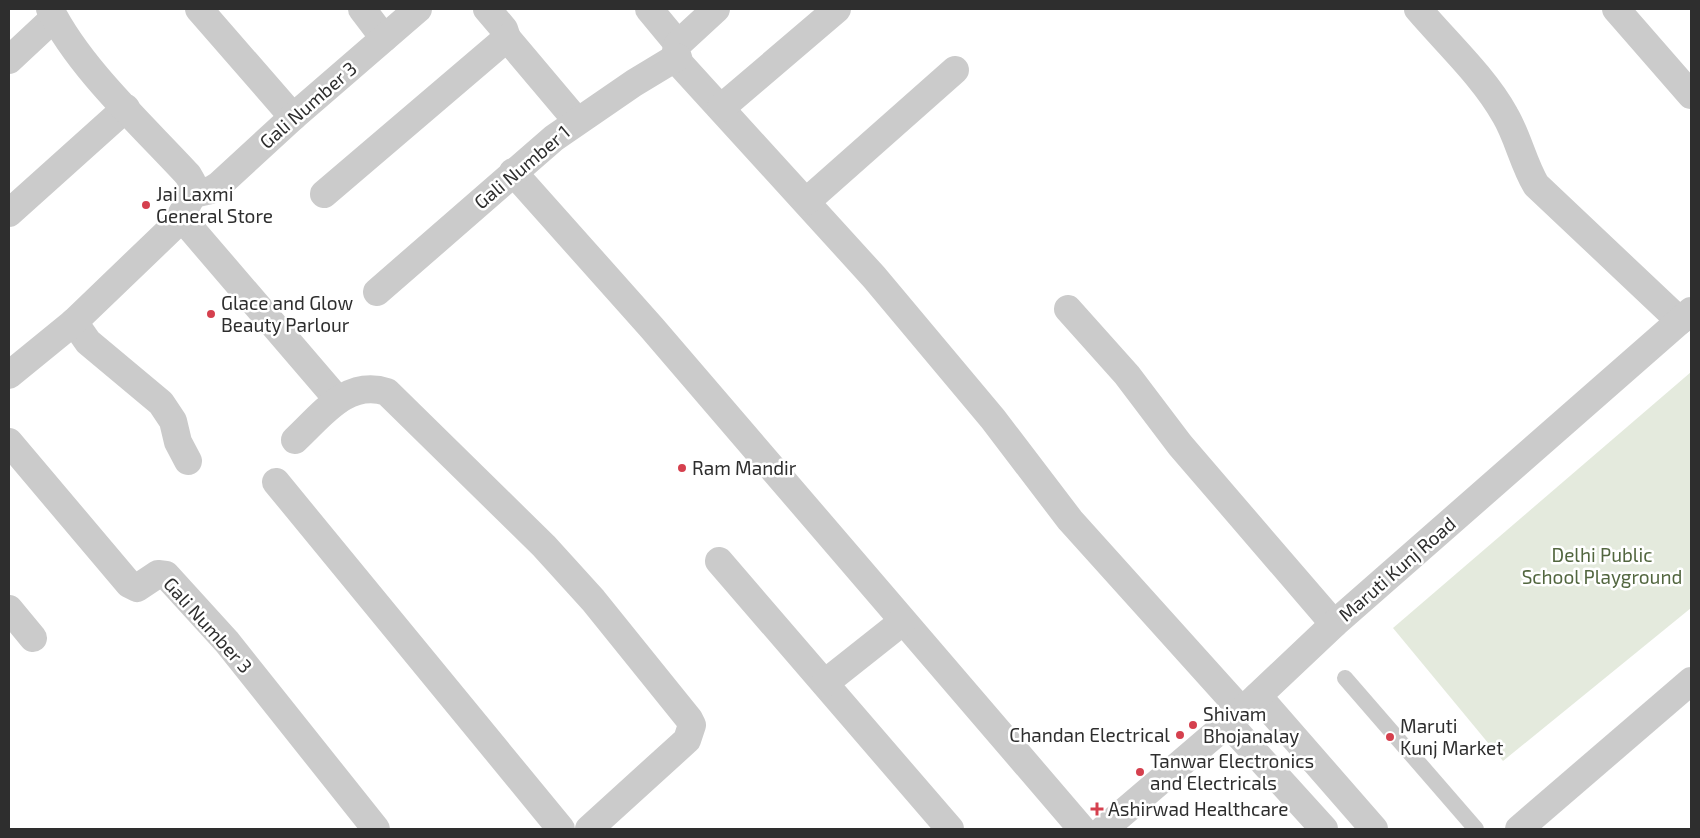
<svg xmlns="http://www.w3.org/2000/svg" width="1700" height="838" font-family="'Exo 2',sans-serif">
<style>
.green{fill:#e4eadd}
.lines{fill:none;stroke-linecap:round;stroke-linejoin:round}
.service{stroke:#cbcbcb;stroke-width:16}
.minor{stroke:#cbcbcb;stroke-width:28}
.poi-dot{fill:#d5404e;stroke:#fff;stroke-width:2}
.labels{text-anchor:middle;stroke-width:5;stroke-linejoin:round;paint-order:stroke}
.street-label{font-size:19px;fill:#2e2e2e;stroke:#fff}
.poi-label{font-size:19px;fill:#2e2e2e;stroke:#fff;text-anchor:start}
.park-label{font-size:19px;fill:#52663f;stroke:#fff}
</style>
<rect width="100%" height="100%" fill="#fff"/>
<!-- green -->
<polygon class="green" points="1691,372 1691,608 1503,761 1393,628"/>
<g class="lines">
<!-- service -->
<polyline class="service" points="1345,678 1476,829"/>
<!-- minor -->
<g class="minor">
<polyline points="199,9 293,117"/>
<polyline points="362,9 384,38"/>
<polyline points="487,9 504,29 507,38"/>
<polyline points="649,9 678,44"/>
<polyline points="716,9 678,44 676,51 680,64 874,277 993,419 1070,520 1242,711"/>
<path d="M1418 9C1446 42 1484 77 1505 115 1518 137 1523 163 1536 185L1680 321"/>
<polyline points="1616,9 1691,95"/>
<polyline points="9,60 54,18"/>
<polyline points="721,108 837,9"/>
<polyline points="513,172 652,328 1082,829"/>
<polyline points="193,194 211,190 219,185 293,117 418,9"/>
<polyline points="324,194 507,38 577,121"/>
<polyline points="807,201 955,70"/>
<polyline points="9,213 126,108"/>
<polyline points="181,217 338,400"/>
<polyline points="377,292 554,138 634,83 677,57"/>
<polyline points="1068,309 1127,375 1180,445 1334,624"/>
<polyline points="74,322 88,342 161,403 173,421 178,442 188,461"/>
<path d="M9 375 74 322 176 224 193 194 192 182 188 175C143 126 80 69 50 9"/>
<path d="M295 440C322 415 347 379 387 392L544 546 593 600 689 719 692 725 687 740 589 829"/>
<polyline points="9,442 129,584 137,588 158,574 166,575 227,642 376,829"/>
<polyline points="276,482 561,829"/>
<polyline points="719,561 950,829"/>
<polyline points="9,609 33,638"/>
<polyline points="825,683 902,622"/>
<polyline points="1258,696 1374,829"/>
<polyline points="1228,723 1324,829"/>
<polyline points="1104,829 1242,711 1334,624 1691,311"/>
<polyline points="1519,829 1691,681"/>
</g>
</g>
<!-- markers -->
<g class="poi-dot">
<circle cx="146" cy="205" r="5"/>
<circle cx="211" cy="314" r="5"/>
<circle cx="682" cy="468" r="5"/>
<circle cx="1193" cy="725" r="5"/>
<circle cx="1180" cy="735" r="5"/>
<circle cx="1390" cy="737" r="5"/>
<circle cx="1140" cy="772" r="5"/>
<path d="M1094.5 801.5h5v5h5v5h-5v5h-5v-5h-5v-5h5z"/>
</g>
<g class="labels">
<!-- street labels -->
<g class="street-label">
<text transform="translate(308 105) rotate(-41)" y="7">Gali Number 3</text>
<text transform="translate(522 167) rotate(-40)" y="7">Gali Number 1</text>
<text transform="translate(1397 569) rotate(-41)" y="7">Maruti Kunj Road</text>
<text transform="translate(208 625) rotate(48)" y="7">Gali Number 3</text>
</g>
<!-- poi labels -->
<g class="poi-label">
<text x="156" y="201">Jai Laxmi<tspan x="156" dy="22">General Store</tspan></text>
<text x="221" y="310">Glace and Glow<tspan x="221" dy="22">Beauty Parlour</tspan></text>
<text x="692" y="475">Ram Mandir</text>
<text x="1203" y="721">Shivam<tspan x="1203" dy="22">Bhojanalay</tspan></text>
<text x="1400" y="733">Maruti<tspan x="1400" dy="22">Kunj Market</tspan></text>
<text x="1170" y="742" text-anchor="end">Chandan Electrical</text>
<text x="1150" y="768">Tanwar Electronics<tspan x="1150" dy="22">and Electricals</tspan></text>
<text x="1108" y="816">Ashirwad Healthcare</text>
</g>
<!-- park labels -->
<g class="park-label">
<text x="1602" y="562">Delhi Public<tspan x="1602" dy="22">School Playground</tspan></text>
</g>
</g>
<!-- border -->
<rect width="1700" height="838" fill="none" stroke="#2e2e2e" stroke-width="20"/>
</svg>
